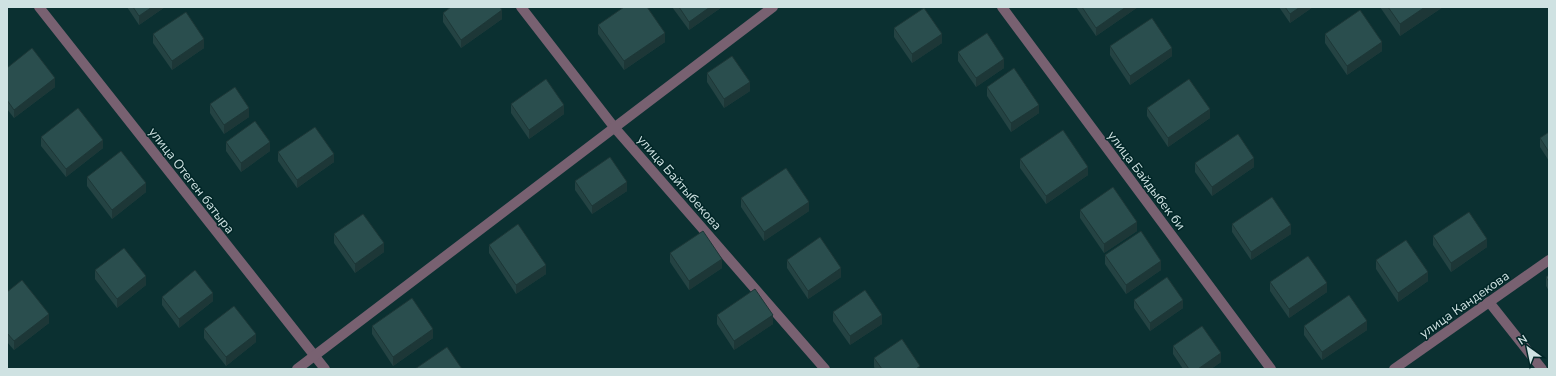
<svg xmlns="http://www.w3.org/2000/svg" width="1556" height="376" font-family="'Nunito Sans',sans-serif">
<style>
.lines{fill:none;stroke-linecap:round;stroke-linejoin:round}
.street{stroke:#786171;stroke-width:10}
.wall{fill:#244343}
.shaded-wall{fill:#1d3737}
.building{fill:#2a4e4e;stroke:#1d3737}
.labels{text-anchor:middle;stroke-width:3;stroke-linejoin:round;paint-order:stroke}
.street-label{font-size:13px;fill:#cfe2e2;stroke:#012627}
</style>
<rect width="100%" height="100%" fill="#0b3031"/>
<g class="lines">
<!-- street -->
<g class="street">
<polyline points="39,7 325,369"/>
<polyline points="521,7 614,127 825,369"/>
<polyline points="1002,7 1271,369"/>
<polyline points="1489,302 1542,369"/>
<polyline points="297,369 773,7"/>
<polyline points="1394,369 1549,260"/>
</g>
</g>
<!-- wall -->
<g class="wall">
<polygon points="127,7 165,7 139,25"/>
<polygon points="672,7 722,7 689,30"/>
<polygon points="1076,7 1138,7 1096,36"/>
<polygon points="1279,7 1313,7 1290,23"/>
<polygon points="1380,7 1443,7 1400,36"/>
<polygon points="443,13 502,19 461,48 443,22"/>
<polygon points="598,25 665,42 624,70 598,34"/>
<polygon points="894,28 942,43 912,63 894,37"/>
<polygon points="153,34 204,48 172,70 153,43"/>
<polygon points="1325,34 1382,51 1347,75 1325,43"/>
<polygon points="1110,46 1172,56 1130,85 1110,55"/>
<polygon points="958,52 1004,68 976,87 958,61"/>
<polygon points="7,68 55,87 14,118 7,109"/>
<polygon points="707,73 750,91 724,108 707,82"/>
<polygon points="987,87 1039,113 1011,132 987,96"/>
<polygon points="210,104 249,117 224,134 210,113"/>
<polygon points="511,104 564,114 529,139 511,113"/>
<polygon points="1147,108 1210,118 1168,147 1147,116"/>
<polygon points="1549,132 1549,161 1540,147 1540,138"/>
<polygon points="41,137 103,148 66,177 41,146"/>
<polygon points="226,142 270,151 241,172 226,151"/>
<polygon points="278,152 334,162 297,188 278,161"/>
<polygon points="1020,159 1088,175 1046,204 1020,168"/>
<polygon points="1195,163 1254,167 1212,196 1195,172"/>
<polygon points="87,177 146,192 112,219 87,186"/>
<polygon points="575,181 627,191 592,214 575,190"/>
<polygon points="741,198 809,211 764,241 741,207"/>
<polygon points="1080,210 1137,231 1104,253 1080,218"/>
<polygon points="1232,224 1291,234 1251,260 1232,232"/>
<polygon points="334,234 384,252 355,273 334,243"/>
<polygon points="1433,236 1487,247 1451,272 1433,245"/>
<polygon points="489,245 546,274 516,294 489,253"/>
<polygon points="670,253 722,268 689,290 670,262"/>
<polygon points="1105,255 1161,270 1126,294 1105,264"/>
<polygon points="787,260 841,277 808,299 787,268"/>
<polygon points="1376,260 1428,281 1398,302 1376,269"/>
<polygon points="95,270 146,285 117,308 95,279"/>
<polygon points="1549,275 1549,291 1546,286 1546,277"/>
<polygon points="1270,282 1327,292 1289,318 1270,291"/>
<polygon points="7,292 49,323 14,350 7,342"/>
<polygon points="162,297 213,301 179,328 162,305"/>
<polygon points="1134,300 1183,308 1150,331 1134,308"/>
<polygon points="833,312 882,324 850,345 833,321"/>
<polygon points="717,315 773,324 734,350 717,324"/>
<polygon points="372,326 433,338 393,366 372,334"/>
<polygon points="1304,326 1367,330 1322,360 1304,335"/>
<polygon points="204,329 256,342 226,366 204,338"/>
<polygon points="1173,346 1221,362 1211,369 1183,369 1173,354"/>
<polygon points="874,358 920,369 875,369 874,367"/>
</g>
<!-- shaded-wall -->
<g class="shaded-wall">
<polygon points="152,7 165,7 139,25 139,16"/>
<polygon points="710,7 722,7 689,30 689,22"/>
<polygon points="1126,7 1138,7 1096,36 1096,28"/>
<polygon points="1300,7 1313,7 1290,23 1290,14"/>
<polygon points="1425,7 1443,7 1400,36 1400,24"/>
<polygon points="502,10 502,19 461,48 461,40"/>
<polygon points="665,33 665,42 624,70 624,61"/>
<polygon points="942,34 942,43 912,63 912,54"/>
<polygon points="204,39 204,48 172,70 172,61"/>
<polygon points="1382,42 1382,51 1347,75 1347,66"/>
<polygon points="1172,48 1172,56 1130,85 1130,76"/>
<polygon points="1004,59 1004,68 976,87 976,78"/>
<polygon points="55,78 55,87 14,118 14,110"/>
<polygon points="750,82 750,91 724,108 724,99"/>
<polygon points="564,105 564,114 529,139 529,130"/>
<polygon points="1039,105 1039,113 1011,132 1011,123"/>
<polygon points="249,108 249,117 224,134 224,125"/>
<polygon points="1210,109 1210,118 1168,147 1168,138"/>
<polygon points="103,140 103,148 66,177 66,169"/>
<polygon points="270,142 270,151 241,172 241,163"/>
<polygon points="334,154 334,162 297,188 297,180"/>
<polygon points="1254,158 1254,167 1212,196 1212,187"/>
<polygon points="1088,167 1088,175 1046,204 1046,196"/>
<polygon points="627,182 627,191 592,214 592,206"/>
<polygon points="146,183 146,192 112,219 112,210"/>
<polygon points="809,202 809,211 764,241 764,232"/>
<polygon points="1137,222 1137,231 1104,253 1104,244"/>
<polygon points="1291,225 1291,234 1251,260 1251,252"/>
<polygon points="1487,239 1487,247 1451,272 1451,263"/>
<polygon points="384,243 384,252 355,273 355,264"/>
<polygon points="722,259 722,268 689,290 689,281"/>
<polygon points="1161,261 1161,270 1126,294 1126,285"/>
<polygon points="546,265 546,274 516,294 516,285"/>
<polygon points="841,268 841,277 808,299 808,291"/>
<polygon points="1428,272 1428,281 1398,302 1398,293"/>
<polygon points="146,276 146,285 117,308 117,299"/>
<polygon points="1327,283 1327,292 1289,318 1289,309"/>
<polygon points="213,293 213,301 179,328 179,319"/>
<polygon points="1183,300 1183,308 1150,331 1150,323"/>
<polygon points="49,314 49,323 14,350 14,341"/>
<polygon points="773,315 773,324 734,350 734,341"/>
<polygon points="882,315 882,324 850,345 850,336"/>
<polygon points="1367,321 1367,330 1322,360 1322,352"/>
<polygon points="433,329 433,338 393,366 393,357"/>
<polygon points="256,334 256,342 226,366 226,357"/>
<polygon points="1221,353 1221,362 1211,369 1198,369"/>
</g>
<!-- building -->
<g class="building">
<polygon points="133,7 152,7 139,16"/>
<polygon points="451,7 500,7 502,10 461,40 443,13"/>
<polygon points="624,7 647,7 665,33 624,61 598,25"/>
<polygon points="679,7 710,7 689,22"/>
<polygon points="1082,7 1126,7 1096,28"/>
<polygon points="1285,7 1300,7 1290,14"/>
<polygon points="1388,7 1425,7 1400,24"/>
<polygon points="924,8 942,34 912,54 894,28"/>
<polygon points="1360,10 1382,42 1347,66 1325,34"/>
<polygon points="186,12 204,39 172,61 153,34"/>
<polygon points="1152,18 1172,48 1130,76 1110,46"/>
<polygon points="987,33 1004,59 976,78 958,52"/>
<polygon points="32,48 55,78 14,110 7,100 7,68"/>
<polygon points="732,56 750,82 724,99 707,73"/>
<polygon points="1014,68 1039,105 1011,123 987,87"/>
<polygon points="546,79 564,105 529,130 511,104"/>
<polygon points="1189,79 1210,109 1168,138 1147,108"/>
<polygon points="235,87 249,108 224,125 210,104"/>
<polygon points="78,108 103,140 66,169 41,137"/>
<polygon points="255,121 270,142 241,163 226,142"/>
<polygon points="315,127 334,154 297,180 278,152"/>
<polygon points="1063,130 1088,167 1046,196 1020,159"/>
<polygon points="1549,132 1549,152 1540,138"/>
<polygon points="1238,134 1254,158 1212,187 1195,163"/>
<polygon points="121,151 146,183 112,210 87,177"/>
<polygon points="610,157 627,182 592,206 575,181"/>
<polygon points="786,168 809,202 764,232 741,198"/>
<polygon points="1113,187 1137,222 1104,244 1080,210"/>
<polygon points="1272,197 1291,225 1251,252 1232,224"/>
<polygon points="1469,212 1487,239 1451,263 1433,236"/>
<polygon points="363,214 384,243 355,264 334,234"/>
<polygon points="518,224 546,265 516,285 489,245"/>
<polygon points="703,231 722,259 689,281 670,253"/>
<polygon points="1141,231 1161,261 1126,285 1105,255"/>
<polygon points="820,237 841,268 808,291 787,260"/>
<polygon points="1406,240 1428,272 1398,293 1376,260"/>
<polygon points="124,248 146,276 117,299 95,270"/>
<polygon points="1308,256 1327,283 1289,309 1270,282"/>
<polygon points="195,270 213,293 179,319 162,297"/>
<polygon points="1549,275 1549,282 1546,277"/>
<polygon points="1167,277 1183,300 1150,323 1134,300"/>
<polygon points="22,280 49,314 14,341 7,333 7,292"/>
<polygon points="755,289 773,315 734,341 717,315"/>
<polygon points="865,290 882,315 850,336 833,312"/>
<polygon points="1349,295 1367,321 1322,352 1304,326"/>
<polygon points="412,298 433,329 393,357 372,326"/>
<polygon points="234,306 256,334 226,357 204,329"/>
<polygon points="1202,326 1221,353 1198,369 1189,369 1173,346"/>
<polygon points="902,339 920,366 916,369 882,369 874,358"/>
<polygon points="447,347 462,369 415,369"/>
</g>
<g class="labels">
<!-- street labels -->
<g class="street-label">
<text transform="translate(192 180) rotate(52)" y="5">улица Отеген батыра</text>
<text transform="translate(1147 180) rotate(53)" y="5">улица Байдыбек би</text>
<text transform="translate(680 182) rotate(49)" y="5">улица Байтыбекова</text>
<text transform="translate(1464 304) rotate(-35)" y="5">улица Кандекова</text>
</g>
</g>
<!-- border -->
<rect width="1556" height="376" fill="none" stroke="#cfe2e2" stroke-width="16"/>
<!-- north arrow -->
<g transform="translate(1528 348) rotate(327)" stroke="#012627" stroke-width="3" paint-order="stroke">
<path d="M0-3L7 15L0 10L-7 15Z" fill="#cfe2e2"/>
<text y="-6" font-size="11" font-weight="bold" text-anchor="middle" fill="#cfe2e2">N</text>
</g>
</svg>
